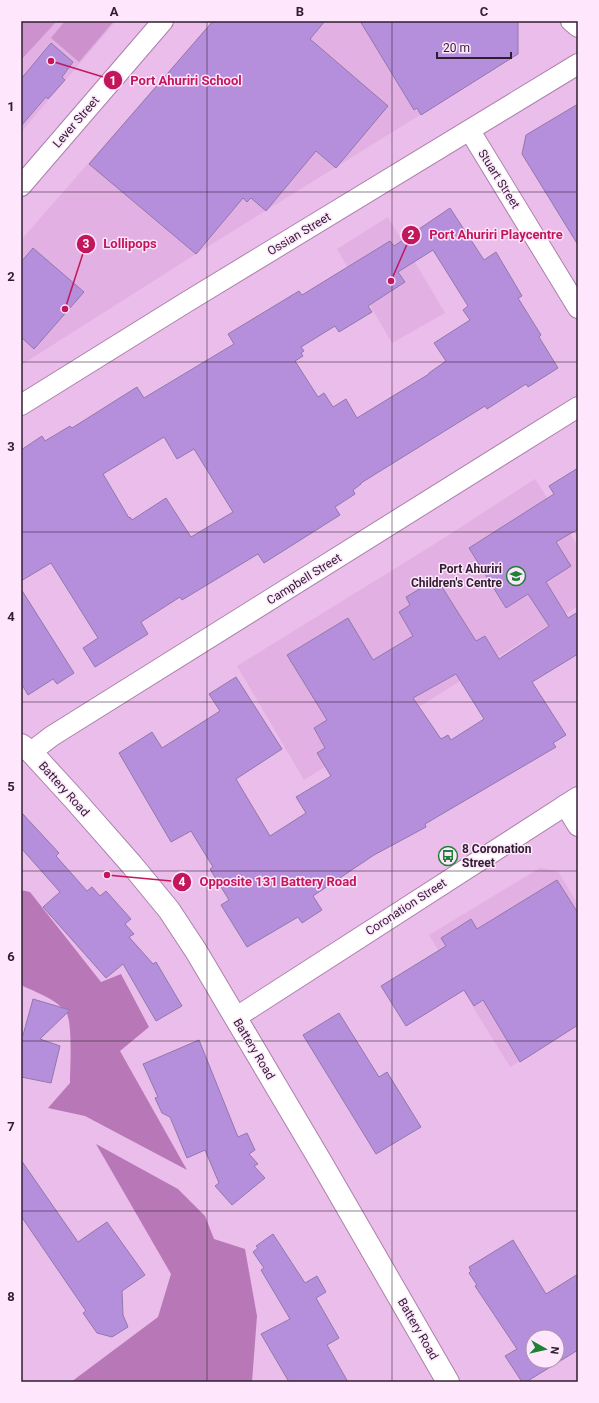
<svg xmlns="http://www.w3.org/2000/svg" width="599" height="1403" font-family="Roboto,sans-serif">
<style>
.built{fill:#e3b0e3}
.green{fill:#cd92cd}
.forest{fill:#b878b8}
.building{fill:#b58edc;stroke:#9179ab;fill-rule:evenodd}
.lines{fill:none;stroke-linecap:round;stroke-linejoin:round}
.minor-casing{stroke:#ac81ac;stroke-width:22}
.tertiary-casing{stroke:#ac81ac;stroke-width:24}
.minor{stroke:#fff;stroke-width:20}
.tertiary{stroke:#fff;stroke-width:22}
.grid{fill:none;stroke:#2f1e2f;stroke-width:1;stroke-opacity:0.55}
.labels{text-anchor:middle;stroke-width:3;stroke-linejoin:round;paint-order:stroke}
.street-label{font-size:12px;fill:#2f1e2f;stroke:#fee6fd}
.poi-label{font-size:12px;font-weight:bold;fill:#2f1e2f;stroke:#fee6fd;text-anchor:end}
.leader{fill:none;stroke:#c2185b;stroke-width:1.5}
.callout-dot{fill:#c2185b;stroke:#fee6fd;stroke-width:1.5}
.mark-label{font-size:12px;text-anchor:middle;font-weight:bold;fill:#fff}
.callout-label{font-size:13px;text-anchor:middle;font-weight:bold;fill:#c2185b;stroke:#fee6fd;stroke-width:3;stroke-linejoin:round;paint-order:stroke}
.neatline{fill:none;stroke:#2f1e2f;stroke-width:1.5}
.grid-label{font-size:13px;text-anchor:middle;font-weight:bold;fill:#2f1e2f}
</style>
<rect width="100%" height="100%" fill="#ebbdea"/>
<!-- built -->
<g class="built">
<polygon points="21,21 116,21 21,132"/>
<polygon points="213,21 515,21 518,24 518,54 196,254 21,365 21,240"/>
<polygon points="388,217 445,313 392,343 337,249"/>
<polygon points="535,479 578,546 578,606 304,780 237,666 433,545"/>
<polygon points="540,868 558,871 578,905 578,1025 510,1067 429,935"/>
</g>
<!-- green -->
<g class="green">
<polygon points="21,21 57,21 21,60"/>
<polygon points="65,21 114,21 79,62 51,38"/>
</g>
<!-- forest -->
<g class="forest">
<path d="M21 890 30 892 101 982 121 974 149 1027 120 1051 187 1170 85 1116 48 1108 70 1083C70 1068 73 1023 66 1012 56 999 35 992 21 985Z"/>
<polygon points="96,1144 178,1189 205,1216 214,1239 245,1249 257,1316 252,1382 71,1382 158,1317 171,1274"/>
</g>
<!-- building -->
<g class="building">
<polygon points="213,21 325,21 310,39 388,106 336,168 316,151 266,211 251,198 247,202 243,198 196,254 89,164"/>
<polygon points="360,21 518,21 518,54 421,115 417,108 414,110"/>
<polygon points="51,43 73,62 62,77 65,80 48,99 46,97 21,126 21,79"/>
<polygon points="578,104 578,245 522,154 526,135"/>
<path d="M450 208 484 260 496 252 522 296 518 298 541 335 539 337 558 368 528 387 526 384 487 409 485 406 361 483V484L353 490 355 494 335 507 340 515 264 563 258 554 182 600 180 597 141 622 148 634 95 667 83 648 98 638 51 563 21 581V450L42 436 45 441 70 426 72 428 137 387 144 398 234 344 228 334 299 291 302 295 390 241 394 246ZM433 250 468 306 463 310 470 320 434 343 446 361 429 373V374L357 418 346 399 333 407 324 393 318 397 295 361 303 356 301 353 304 351 301 347 335 326 339 332 372 312 368 306 405 282 398 272ZM164 437 177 459 194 449 233 512 191 537 166 498 132 520 130 517 129 518 103 474Z"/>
<polygon points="33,248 84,292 34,349 21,337 21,262"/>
<path d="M578 468V529L556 542 571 566 546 582 568 618 578 612V654L532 682 566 735 553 743 556 747 425 824 426 827 374 855 313 896 322 910 302 923 298 917 247 947 221 905 229 900 210 869 213 867 191 831 171 842 119 753 152 732 162 748 220 711 209 694 236 677 282 749 236 779 270 836 306 813 296 797 331 776 317 753 325 748 314 728 327 720 287 655 348 618 373 660 413 636 399 612 410 605 406 597 433 581 438 590 442 587 476 641 485 636 499 659 549 626 528 594 506 608 469 548 554 494 549 486ZM456 674 484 719 451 740 448 735 441 739 413 698Z"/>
<polygon points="21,589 74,673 57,684 53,679 28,695 21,683"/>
<polygon points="21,812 59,853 56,856 87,891 92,887 100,896 106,891 131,919 125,924 134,934 129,937 153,964 156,962 182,1006 156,1021 123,964 106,978 43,907 60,892 21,848"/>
<polygon points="557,880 578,913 578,1025 520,1062 483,1000 474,1006 464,990 406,1026 381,986 446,946 441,938 471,919 477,929"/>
<polygon points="33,999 70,1010 40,1039 60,1046 51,1083 21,1077 21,1035 23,1035"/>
<polygon points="339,1013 379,1077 387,1072 421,1127 376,1154 303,1035"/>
<polygon points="199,1040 238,1137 247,1133 255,1150 249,1154 258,1164 254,1166 265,1178 232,1205 215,1186 219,1183 205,1150 187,1158 170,1117 162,1113 155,1098 158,1097 143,1064"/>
<polygon points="21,1160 78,1242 107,1222 145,1275 122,1291 123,1315 128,1327 112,1337 97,1333 83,1313 86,1311 21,1216"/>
<polygon points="273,1234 305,1283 317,1276 326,1292 316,1298 339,1338 327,1345 348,1382 289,1382 261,1334 290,1319 261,1270 264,1268 253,1252 258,1248 256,1246"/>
<path d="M513 1240 546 1294 578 1274V1350L526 1382H522L505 1356 517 1349 475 1286 477 1285 469 1273 471 1271 469 1267ZM533 1337H557V1361H533Z"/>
</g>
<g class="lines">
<defs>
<g id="minor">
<polyline points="571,21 578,27"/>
<polyline points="470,131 578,308"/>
<polyline points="21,186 163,21"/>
<polyline points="21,405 185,303 578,64"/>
<polyline points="31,752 52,736 578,407"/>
<polyline points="565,805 578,826"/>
<polyline points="235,1018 578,797"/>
</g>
<polyline id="tertiary" points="21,745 31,752 74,799 132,865 169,910 196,951 321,1162 448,1382"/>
</defs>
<!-- minor casing -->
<use href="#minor" class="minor-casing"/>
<!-- tertiary casing -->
<use href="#tertiary" class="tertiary-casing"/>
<!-- minor -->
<use href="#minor" class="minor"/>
<!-- tertiary -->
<use href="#tertiary" class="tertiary"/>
</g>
<!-- grid -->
<path class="grid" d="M207 21V1382M392 21V1382M21 192H578M21 362H578M21 532H578M21 702H578M21 871H578M21 1041H578M21 1211H578"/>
<!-- icons -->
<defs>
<symbol id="school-ring" viewBox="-11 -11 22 22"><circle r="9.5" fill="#fee6fd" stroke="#1f8134" stroke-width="1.5"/><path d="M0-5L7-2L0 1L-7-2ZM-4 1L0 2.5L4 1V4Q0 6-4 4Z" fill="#1f8134"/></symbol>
<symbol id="bus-ring" viewBox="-11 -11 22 22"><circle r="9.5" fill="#fee6fd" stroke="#1f8134" stroke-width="1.5"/><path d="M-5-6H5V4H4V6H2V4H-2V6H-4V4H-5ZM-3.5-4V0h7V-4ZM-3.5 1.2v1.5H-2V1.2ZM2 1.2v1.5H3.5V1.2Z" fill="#1f8134"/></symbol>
</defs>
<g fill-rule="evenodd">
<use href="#school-ring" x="505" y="565" width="22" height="22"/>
<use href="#bus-ring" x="437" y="845" width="22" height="22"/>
</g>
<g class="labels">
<!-- street labels -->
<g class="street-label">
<text transform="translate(76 122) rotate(-49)" y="4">Lever Street</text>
<text transform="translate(499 179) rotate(58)" y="4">Stuart Street</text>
<text transform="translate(299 234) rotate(-31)" y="4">Ossian Street</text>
<text transform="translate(304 579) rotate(-32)" y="4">Campbell Street</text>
<text transform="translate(64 789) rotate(48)" y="4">Battery Road</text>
<text transform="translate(406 907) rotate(-33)" y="4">Coronation Street</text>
<text transform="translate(254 1049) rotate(59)" y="4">Battery Road</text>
<text transform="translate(418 1329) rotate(60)" y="4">Battery Road</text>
</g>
<!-- poi labels -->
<g class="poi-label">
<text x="502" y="573">Port Ahuriri<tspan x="502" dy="14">Children's Centre</tspan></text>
<text x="462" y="853" text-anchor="start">8 Coronation<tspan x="462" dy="14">Street</tspan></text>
</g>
</g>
<!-- callouts -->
<path class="leader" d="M51 61L113 80M391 281L411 235M65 309L86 244M107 875L182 882"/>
<g class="callout-dot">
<circle cx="51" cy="61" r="4"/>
<circle cx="391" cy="281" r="4"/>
<circle cx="65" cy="309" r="4"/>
<circle cx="107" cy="875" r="4"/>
<circle cx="113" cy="80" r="10"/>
<circle cx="411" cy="235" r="10"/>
<circle cx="86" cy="244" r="10"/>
<circle cx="182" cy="882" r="10"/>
</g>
<g class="mark-label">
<text x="113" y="85">1</text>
<text x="411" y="239">2</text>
<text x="86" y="248">3</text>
<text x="182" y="886">4</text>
</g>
<g class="callout-label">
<text x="186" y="85">Port Ahuriri School</text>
<text x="496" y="239">Port Ahuriri Playcentre</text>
<text x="130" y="248">Lollipops</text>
<text x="278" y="886">Opposite 131 Battery Road</text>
</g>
<!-- border -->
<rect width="599" height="1403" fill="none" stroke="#fee6fd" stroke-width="44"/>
<!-- north arrow -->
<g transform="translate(545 1349) rotate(98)"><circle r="19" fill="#fee6fd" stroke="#ab96ab"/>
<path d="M0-3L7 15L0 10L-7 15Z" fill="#1f8134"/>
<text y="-6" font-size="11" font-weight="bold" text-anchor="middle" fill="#2f1e2f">N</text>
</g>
<!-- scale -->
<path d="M437 52v6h74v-6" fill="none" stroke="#2f1e2f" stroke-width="2"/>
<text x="443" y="52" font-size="12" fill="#2f1e2f" stroke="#fee6fd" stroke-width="3" paint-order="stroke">20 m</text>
<rect x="22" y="22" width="555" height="1359" class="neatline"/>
<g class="grid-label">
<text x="114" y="16">A</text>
<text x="300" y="16">B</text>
<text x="484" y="16">C</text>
<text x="11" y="111">1</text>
<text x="11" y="281">2</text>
<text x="11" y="451">3</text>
<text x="11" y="621">4</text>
<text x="11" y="791">5</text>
<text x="11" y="961">6</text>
<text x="11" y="1131">7</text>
<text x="11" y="1301">8</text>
</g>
</svg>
